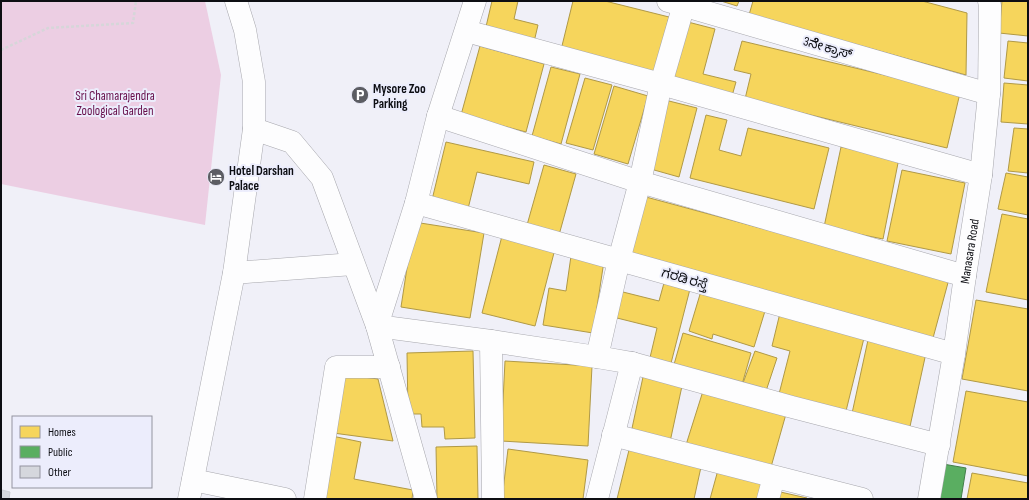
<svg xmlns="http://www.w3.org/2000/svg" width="1029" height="500" font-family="'Sofia Sans Condensed','Noto Sans Kannada',sans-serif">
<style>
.green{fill:#eccee3}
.homes{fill:#f6d55c;stroke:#b09946}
.public{fill:#5aae61;stroke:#437e4a}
.building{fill:#d5d7dd;stroke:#ccced4}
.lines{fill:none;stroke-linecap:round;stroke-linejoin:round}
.minor-casing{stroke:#a7a7ad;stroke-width:23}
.primary-casing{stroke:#a7a7ad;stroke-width:23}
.path{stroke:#d6d6d9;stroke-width:2.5;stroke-dasharray:3 2;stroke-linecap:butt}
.minor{stroke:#fdfdfe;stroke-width:22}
.primary{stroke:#fdfdfe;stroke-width:22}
.labels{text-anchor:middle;stroke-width:4;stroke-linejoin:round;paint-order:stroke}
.street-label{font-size:13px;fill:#0d0e13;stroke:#ecedfc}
.poi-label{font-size:13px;font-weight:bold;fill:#0d0e13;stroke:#ecedfc;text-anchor:start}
.park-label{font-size:13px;fill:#660e4a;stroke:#ecedfc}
</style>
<rect width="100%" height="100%" fill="#f0f0f8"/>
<!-- green -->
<polygon class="green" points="1,1 205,1 221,75 205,225 1,184"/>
<!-- homes -->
<g class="homes">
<polygon points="492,1 518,1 514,19 538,25 534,42 485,31"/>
<polygon points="573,1 605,1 669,17 654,77 560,54"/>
<polygon points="721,1 739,1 737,6"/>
<polygon points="753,1 922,1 967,13 966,75 749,15"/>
<polygon points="1002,1 1028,1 1028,36 999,33"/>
<polygon points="684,21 715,29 703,74 736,82 732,96 669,80"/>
<polygon points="742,41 960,93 947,148 745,99 751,74 734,70"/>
<polygon points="1008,41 1028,43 1028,81 1004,78"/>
<polygon points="480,46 544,64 526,132 461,115"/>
<polygon points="551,67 580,74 561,144 532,136"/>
<polygon points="585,78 612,85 593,150 566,143"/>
<polygon points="1004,83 1028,85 1028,124 1001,122"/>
<polygon points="614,86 648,96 628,164 594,154"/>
<polygon points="665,100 697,108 679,177 647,168"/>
<polygon points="706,115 727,120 719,150 741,156 748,128 829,148 814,209 690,178"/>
<polygon points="1014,128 1028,129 1028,173 1008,171"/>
<polygon points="446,142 534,162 529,184 477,172 467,213 431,204"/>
<polygon points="841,147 899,158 883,239 824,227"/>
<polygon points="544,165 576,174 559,235 527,225"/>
<polygon points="902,170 965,183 951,254 887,241"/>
<polygon points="1006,173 1028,177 1028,215 998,209"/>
<polygon points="646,197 949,279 933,338 630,255"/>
<polygon points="1002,214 1028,219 1028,300 986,292"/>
<polygon points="414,222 484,233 470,318 401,307"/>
<polygon points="502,236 555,249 535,326 482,313"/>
<polygon points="571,256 604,261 593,333 543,325 549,288 566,291"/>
<polygon points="664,283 690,289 669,371 648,366 657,328 613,317 619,291 659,301"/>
<polygon points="701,291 765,311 754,347 713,334 712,339 689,331"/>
<polygon points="976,300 1028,309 1028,391 962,379"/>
<polygon points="780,313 865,334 846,411 779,394 790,351 772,346"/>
<polygon points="683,333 751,353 741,388 673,368"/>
<polygon points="868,340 926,353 909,431 851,418"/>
<polygon points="473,351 475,438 445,439 444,427 422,427 421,414 408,414 407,353"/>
<polygon points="755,351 777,358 766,391 743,383"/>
<polygon points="505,361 592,366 588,446 501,441"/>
<polygon points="341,374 378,379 393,441 333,433"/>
<polygon points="643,377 682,386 670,442 631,433"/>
<polygon points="703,391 786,414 771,467 685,448"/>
<polygon points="966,391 1028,402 1028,476 953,462"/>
<polygon points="332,436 361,442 354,479 413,490 412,499 330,499 320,497"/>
<polygon points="477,446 478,499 437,499 436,447"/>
<polygon points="508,449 588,460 583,499 502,499"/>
<polygon points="629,450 701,467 694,499 617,499"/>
<polygon points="718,470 764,483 760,499 710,499"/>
<polygon points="972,473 1028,483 1028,499 967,499"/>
<polygon points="776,491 807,498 807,499 774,499"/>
</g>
<!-- public -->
<polygon class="public" points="943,464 966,468 961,499 937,499"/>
<!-- building -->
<polygon class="building" points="2,490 10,492 9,499 1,499"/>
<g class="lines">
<defs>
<g id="minor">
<polyline points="475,1 438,116 416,203 377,326 491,341 597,357 632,363 792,407 939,445"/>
<polyline points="668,1 989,94"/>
<polyline points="466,31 661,84 981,175"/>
<polyline points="438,116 640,182 965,276"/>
<polyline points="254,129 292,142 322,178 377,326 426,499"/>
<polyline points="416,203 954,354"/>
<polyline points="234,273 353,264"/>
<polyline points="491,341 493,499"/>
<polyline points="597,357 619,260 640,182 661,84 685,1"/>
<polyline points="613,435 862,499"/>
<polyline points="193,480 285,499"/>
<polyline points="315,499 336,367 389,367"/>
<polyline points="597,499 632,363"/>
<polyline points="768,499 774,477"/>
<path id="s1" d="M929 499 954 354 965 276 981 175 989 94 990 6 989 1"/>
</g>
<polyline id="primary" points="189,499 234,273 254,129 254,82 245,30 236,1"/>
</defs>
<!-- minor casing -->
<use href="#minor" class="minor-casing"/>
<!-- primary casing -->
<use href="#primary" class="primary-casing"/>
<!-- path -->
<polyline class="path" points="1,50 48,28 133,23 136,1"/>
<!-- minor -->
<use href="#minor" class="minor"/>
<!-- primary -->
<use href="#primary" class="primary"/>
</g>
<!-- icons -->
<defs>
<symbol id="parking-disc" viewBox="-11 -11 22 22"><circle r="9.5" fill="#5c5d63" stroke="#ecedfc"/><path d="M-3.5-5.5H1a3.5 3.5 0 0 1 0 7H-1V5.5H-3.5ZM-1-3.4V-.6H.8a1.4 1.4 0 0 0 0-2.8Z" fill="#fff"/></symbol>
<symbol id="hotel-disc" viewBox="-11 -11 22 22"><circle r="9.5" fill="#5c5d63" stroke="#ecedfc"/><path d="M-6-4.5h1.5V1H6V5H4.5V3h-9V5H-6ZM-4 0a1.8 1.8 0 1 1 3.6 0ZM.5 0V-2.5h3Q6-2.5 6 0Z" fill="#fff"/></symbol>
</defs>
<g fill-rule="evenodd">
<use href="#parking-disc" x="350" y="85" width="20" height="20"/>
<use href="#hotel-disc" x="206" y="167" width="20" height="20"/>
</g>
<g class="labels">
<!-- street labels -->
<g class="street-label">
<text transform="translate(828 47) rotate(16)" y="5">3ನೆೇ ಕ್ರಾಸ್</text>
<text dy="5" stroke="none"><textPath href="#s1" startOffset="251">Manasara Road</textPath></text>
<text transform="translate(685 278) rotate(16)" y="5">ಗರಡಿ ರಸ್ತೆ</text>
</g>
<!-- poi labels -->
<g class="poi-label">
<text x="373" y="93">Mysore Zoo<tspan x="373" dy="15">Parking</tspan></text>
<text x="229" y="175">Hotel Darshan<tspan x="229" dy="15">Palace</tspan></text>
</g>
<!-- park labels -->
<g class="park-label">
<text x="115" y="100">Sri Chamarajendra<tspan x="115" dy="15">Zoological Garden</tspan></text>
</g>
</g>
<!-- border -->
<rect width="1029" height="500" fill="none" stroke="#0d0e13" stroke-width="4"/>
<!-- legend -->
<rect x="12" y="416" width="140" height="72" fill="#ecedfc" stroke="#93949f"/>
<rect x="20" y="426" width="20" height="12" fill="#f6d55c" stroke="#93949f"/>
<text x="48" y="436" font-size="12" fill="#0d0e13">Homes</text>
<rect x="20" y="446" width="20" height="12" fill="#5aae61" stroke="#93949f"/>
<text x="48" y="456" font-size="12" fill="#0d0e13">Public</text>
<rect x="20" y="466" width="20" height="12" fill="#d5d7dd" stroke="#93949f"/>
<text x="48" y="476" font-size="12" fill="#0d0e13">Other</text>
</svg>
